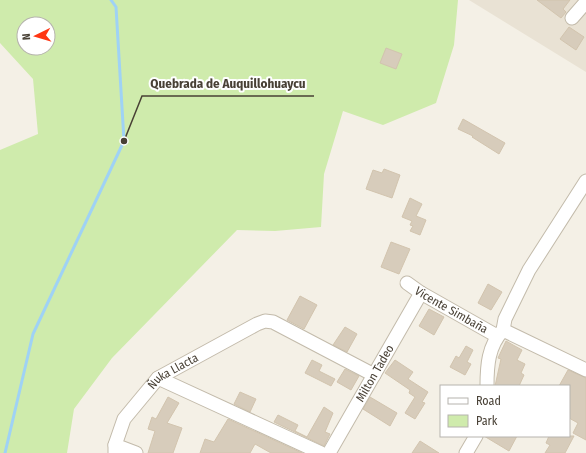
<svg xmlns="http://www.w3.org/2000/svg" width="586" height="453" font-family="'Fira Sans Condensed',sans-serif">
<style>
.residential{fill:#e9e2d4}
.green{fill:#cfebac;fill-rule:evenodd}
.lines{fill:none;stroke-linecap:round;stroke-linejoin:round}
.stream{stroke:#9fd2f5;stroke-width:3}
.building{fill:#d7ccbb;stroke:#d2c4ae}
.minor-casing{stroke:#c3bbab;stroke-width:15}
.minor{stroke:#fff;stroke-width:13}
.labels{text-anchor:middle;stroke-width:4;stroke-linejoin:round;paint-order:stroke}
.street-label{font-size:12px;fill:#484035;stroke:#fff}
.leader{fill:none;stroke:#484035;stroke-width:1.5}
.callout-dot{fill:#484035;stroke:#fff;stroke-width:1.5}
.callout-label{font-size:13px;text-anchor:middle;font-weight:bold;fill:#484035;stroke:#fff;stroke-width:4;stroke-linejoin:round;paint-order:stroke}
</style>
<rect width="100%" height="100%" fill="#f4f0e6"/>
<!-- residential -->
<polygon class="residential" points="469,0 586,0 586,72"/>
<!-- green -->
<path class="green" d="M0 0H458L454 45 436 103 383 125 343 111 324 174 321 227 275 231 237 230 112 358 74 409 67 453H0V150L38 134 33 79 0 43ZM24 24H48V48H24Z"/>
<g class="lines">
<!-- stream -->
<polyline class="stream" points="5,453 33,334 124,141 116,7 111,0"/>
</g>
<!-- building -->
<g class="building">
<polygon points="537,0 570,0 563,9 566,12 561,18"/>
<polygon points="569,27 584,37 576,50 560,39"/>
<polygon points="386,48 402,54 396,69 380,63"/>
<polygon points="463,119 505,143 499,154 472,137 473,136 458,129"/>
<polygon points="384,169 400,175 392,198 366,189 373,170 382,173"/>
<polygon points="410,198 422,204 416,216 426,220 420,235 410,231 413,226 410,225 412,221 402,217"/>
<polygon points="391,242 410,249 399,274 381,267"/>
<polygon points="488,284 502,292 491,310 478,303"/>
<polygon points="300,296 317,305 304,329 287,320"/>
<polygon points="429,309 444,317 434,335 419,326"/>
<polygon points="345,327 357,334 347,352 333,345"/>
<polygon points="506,341 522,350 517,360 525,364 521,373 524,375 519,386 495,386 501,359 498,358"/>
<polygon points="466,346 473,350 467,362 471,364 465,375 450,367 456,356 459,358"/>
<polygon points="312,360 322,365 319,371 335,379 331,386 305,373"/>
<polygon points="395,360 413,372 408,379 428,392 422,402 425,403 415,419 405,413 415,397 409,393 410,390 385,373"/>
<polygon points="345,369 359,376 351,390 337,382"/>
<polygon points="568,370 586,378 586,440 573,433 578,423 569,418 569,386 559,386"/>
<polygon points="240,392 256,399 250,412 234,404"/>
<polygon points="168,397 179,403 167,423 182,428 173,453 148,453 155,431 148,429 152,417 156,419"/>
<polygon points="370,397 397,413 390,426 363,409"/>
<polygon points="324,407 333,413 325,432 330,434 324,446 274,422 278,415 298,425 295,431 307,437"/>
<polygon points="228,419 302,453 271,453 255,444 250,453 200,453 205,439 214,442"/>
<polygon points="484,436 517,436 509,451"/>
<polygon points="549,436 574,436 565,453 545,453 550,445 546,443"/>
<polygon points="420,441 439,453 412,453"/>
</g>
<g class="lines">
<defs>
<g id="minor">
<polyline points="572,18 586,2"/>
<path id="s1" d="M407 283 421 293 497 336"/>
<polyline points="503,330 505,319 529,270 586,181"/>
<polyline points="503,330 586,370"/>
<polyline points="158,378 321,453"/>
<path d="M487 386C487 366 488 346 503 330"/>
<polyline points="115,445 136,453"/>
<path id="s2" d="M115 453V445L124 419 158 378 257 324 265 321 273 322 374 375"/>
<path id="s3" d="M329 453 421 293"/>
<polyline points="466,453 476,436"/>
</g>
</defs>
<!-- minor casing -->
<use href="#minor" class="minor-casing"/>
<!-- minor -->
<use href="#minor" class="minor"/>
</g>
<g class="labels">
<!-- street labels -->
<g class="street-label">
<text dy="4" stroke="none"><textPath href="#s1" startOffset="52">Vicente Simbaña</textPath></text>
<text dy="4" stroke="none"><textPath href="#s2" startOffset="105">Ñuka Llacta</textPath></text>
<text dy="4" stroke="none"><textPath href="#s3" startOffset="92">Milton Tadeo</textPath></text>
</g>
</g>
<!-- callouts -->
<path class="leader" d="M124 141L142 96H314"/>
<circle class="callout-dot" cx="124" cy="141" r="4"/>
<g class="callout-label">
<text x="228" y="88">Quebrada de Auquillohuaycu</text>
</g>
<!-- legend -->
<rect x="440" y="385" width="130" height="52" fill="#ffffff" stroke="#b6b3ae"/>
<rect x="448" y="398" width="20" height="6" fill="#ffffff" stroke="#b6b3ae"/>
<text x="476" y="405" font-size="12" fill="#484035">Road</text>
<rect x="448" y="415" width="20" height="12" fill="#cfebac" stroke="#b6b3ae"/>
<text x="476" y="425" font-size="12" fill="#484035">Park</text>
<!-- north arrow -->
<g transform="translate(36 36) rotate(265)"><circle r="19" fill="#ffffff" stroke="#b6b3ae"/>
<path d="M0-3L7 15L0 10L-7 15Z" fill="#ff3613"/>
<text y="-6" font-size="11" font-weight="bold" text-anchor="middle" fill="#484035">N</text>
</g>
</svg>
